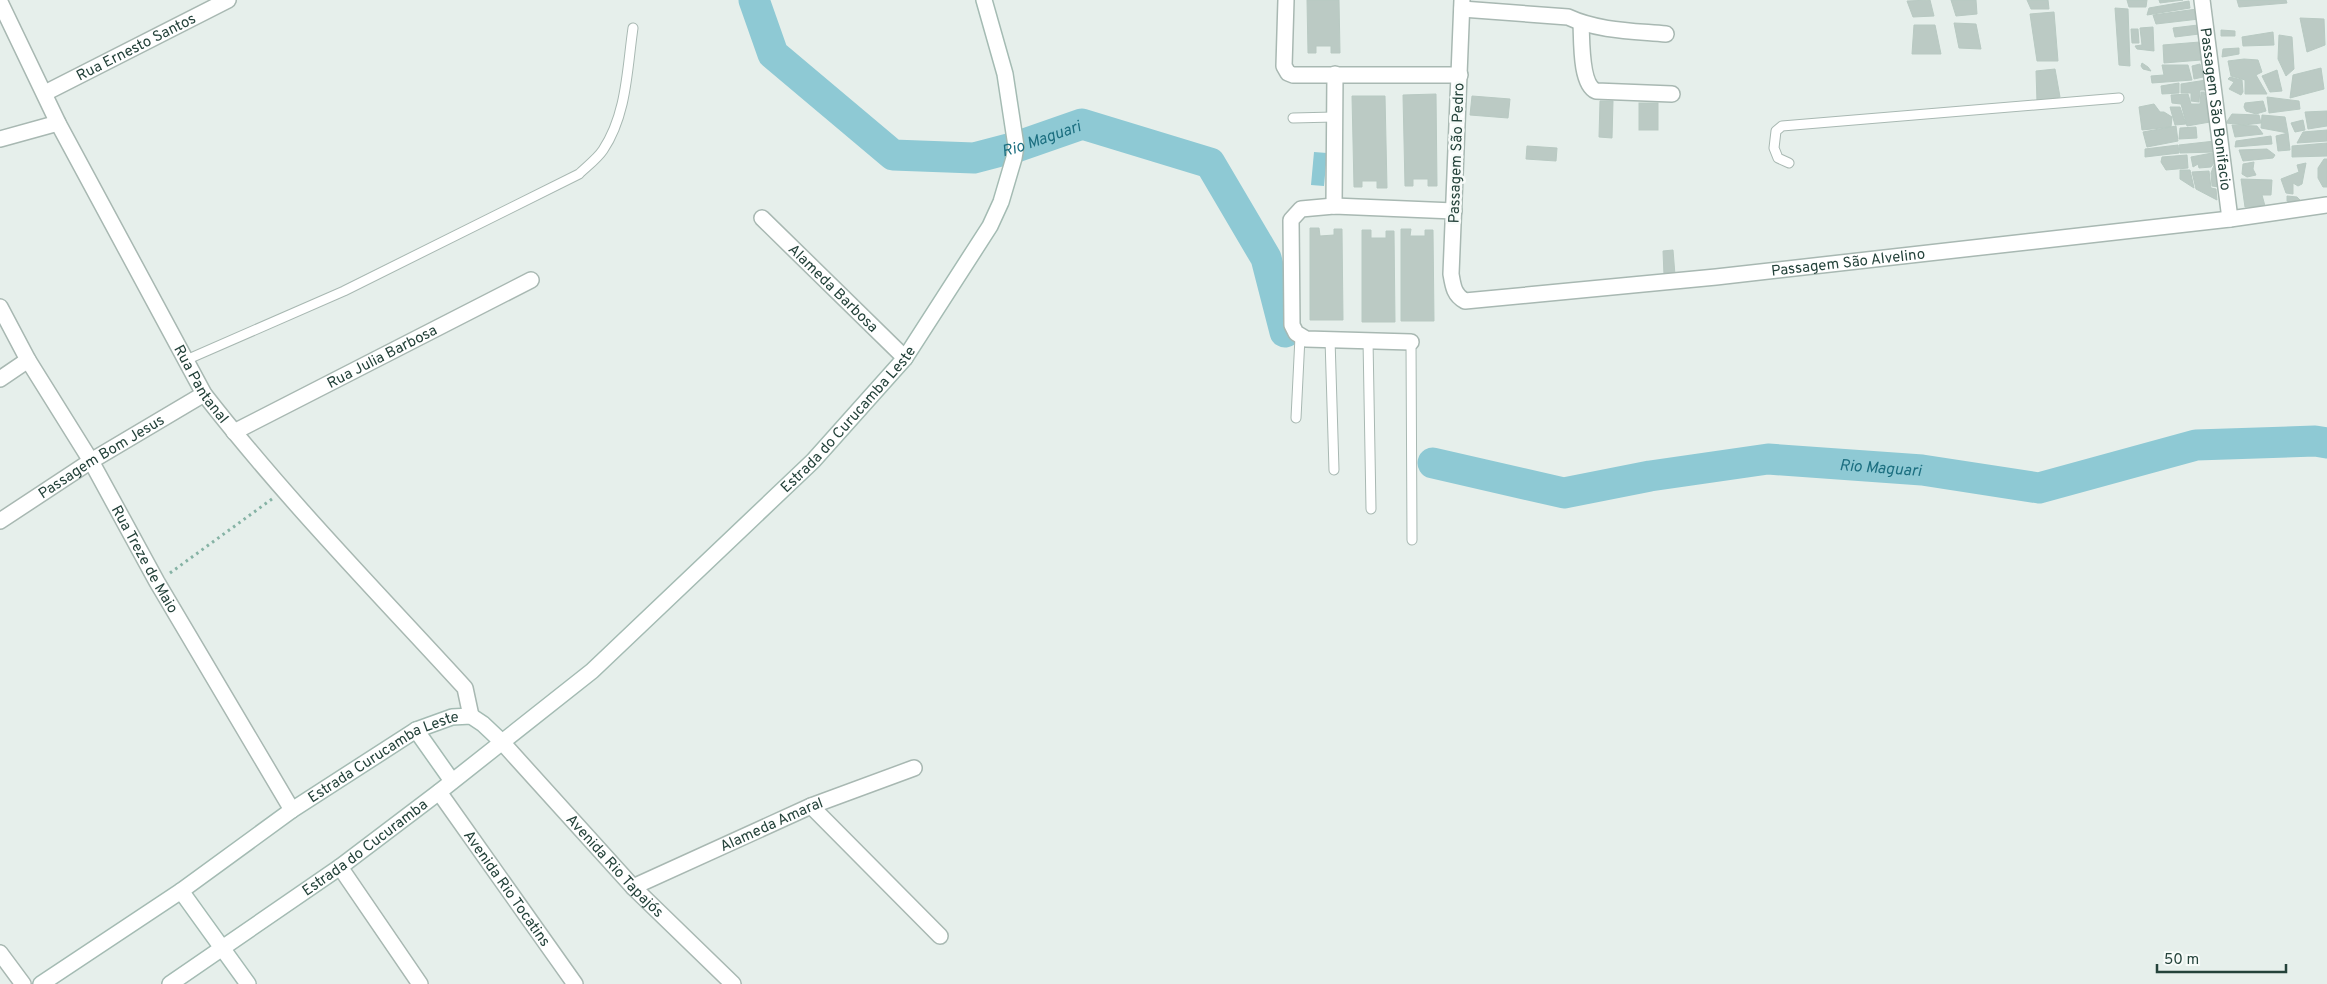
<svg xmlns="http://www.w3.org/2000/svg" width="2327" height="984" font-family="Overpass,sans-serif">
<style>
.water{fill:#8ec9d4}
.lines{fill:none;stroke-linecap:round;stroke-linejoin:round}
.river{stroke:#8ec9d4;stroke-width:31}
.building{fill:#bbcac4;stroke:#b8c9c2}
.service-casing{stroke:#a8b8b2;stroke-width:11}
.minor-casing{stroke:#a8b8b2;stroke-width:18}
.secondary-casing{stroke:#a4bbb3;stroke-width:18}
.path{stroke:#86b3a5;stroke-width:3;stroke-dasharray:2.5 4;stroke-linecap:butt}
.service{stroke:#fff;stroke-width:9}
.minor{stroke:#fff;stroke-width:15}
.secondary{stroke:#fff;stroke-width:15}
.labels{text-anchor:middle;stroke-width:5;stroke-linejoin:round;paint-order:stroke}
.street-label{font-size:15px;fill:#24423a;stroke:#f7fbf9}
.water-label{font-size:16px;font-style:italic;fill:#1c6f80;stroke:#f7fbf9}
</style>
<rect width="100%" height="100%" fill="#e6efeb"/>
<!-- water -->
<polygon class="water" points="1314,152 1327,153 1324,186 1311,185"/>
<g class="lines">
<!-- river -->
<g class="river">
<path id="s1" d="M754 0 773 54 893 155 974 158 1016 147 1082 124 1210 163 1266 258 1285 332"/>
<path id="s2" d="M1433 463 1564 493 1650 476 1768 459 1922 470 2039 488 2196 445 2315 441 2327 443"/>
</g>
</g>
<!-- building -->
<g class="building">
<polygon points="1307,0 1339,0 1340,53 1331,53 1331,46 1316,46 1316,53 1308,53"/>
<polygon points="1930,0 1934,16 1913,17 1907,1"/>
<polygon points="1951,0 1976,0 1977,14 1956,16"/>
<polygon points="2027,0 2048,0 2049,9 2031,9"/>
<polygon points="2127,0 2147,0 2146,7 2129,7"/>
<polygon points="2159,0 2183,0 2160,3"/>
<polygon points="2237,0 2286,0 2287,3 2239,7"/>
<polygon points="2189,1 2190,8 2147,15 2149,8"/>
<polygon points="2115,8 2128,9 2130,66 2119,65"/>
<polygon points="2197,9 2199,19 2156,24 2153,15"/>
<polygon points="2054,12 2058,61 2037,61 2030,14"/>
<polygon points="2300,18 2324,19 2325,45 2307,52"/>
<polygon points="1954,23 1976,24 1981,49 1959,48"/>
<polygon points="1914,25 1935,25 1941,54 1912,54"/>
<polygon points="2198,25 2199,34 2175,37 2173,28"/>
<polygon points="2153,27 2154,51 2137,49 2135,46 2142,45 2140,28"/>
<polygon points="2131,29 2138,29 2139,43 2132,43"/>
<polygon points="2221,30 2235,31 2235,36 2221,36"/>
<polygon points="2273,32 2274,45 2243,46 2242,37"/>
<polygon points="2279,35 2292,37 2294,69 2286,76 2278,59"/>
<polygon points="2200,42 2201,60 2164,63 2163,45"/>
<polygon points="2239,48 2239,54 2222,57 2223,49"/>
<polygon points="2244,59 2258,60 2262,72 2256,75 2267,94 2245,94 2245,80 2231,76 2228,61"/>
<polygon points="2142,63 2148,67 2151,71 2143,69 2141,66"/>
<polygon points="2200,64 2203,77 2194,79 2192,66"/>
<polygon points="2162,65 2188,65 2192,80 2152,83 2151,76 2164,75"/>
<polygon points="2321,68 2324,89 2290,98 2293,75"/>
<polygon points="2055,69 2060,97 2037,102 2036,71"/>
<polygon points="2277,70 2282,91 2270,92 2262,76"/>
<polygon points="2230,77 2242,80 2243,92 2241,95 2229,89 2234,82 2228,79"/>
<polygon points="2206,80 2208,90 2200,90 2199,102 2191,101 2191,93 2181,93 2181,84"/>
<polygon points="2179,83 2179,93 2162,94 2161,86"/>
<polygon points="2201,92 2204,92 2210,122 2187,126 2181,104 2172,103 2171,95 2188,94 2191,104 2200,104"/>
<polygon points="1436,94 1437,186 1428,186 1428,179 1413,179 1413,186 1405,186 1403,95"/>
<polygon points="1352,96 1385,96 1387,188 1377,188 1377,181 1362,181 1362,187 1354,187"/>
<polygon points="1472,96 1510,99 1508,118 1470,115"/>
<polygon points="2267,97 2299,101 2300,109 2269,113"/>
<polygon points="1600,101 1613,101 1612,138 1599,137"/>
<polygon points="2263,101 2266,111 2256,114 2246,111 2244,107 2245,103"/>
<rect x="1639" y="103" width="19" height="27"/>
<polygon points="2154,104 2160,112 2164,112 2172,117 2171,127 2142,130 2139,107"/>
<polygon points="2170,107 2180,107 2186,124 2175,125"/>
<polygon points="2327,111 2327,126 2308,129 2305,112"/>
<polygon points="2232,114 2259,115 2261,123 2244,125 2226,123"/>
<polygon points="2262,115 2285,117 2288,133 2261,128"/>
<polygon points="2303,120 2305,130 2295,132 2291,123"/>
<polygon points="2232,125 2257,126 2263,134 2235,137"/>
<polygon points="2176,126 2178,141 2147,147 2143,132"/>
<polygon points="2196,127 2197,138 2179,139 2180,128"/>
<polygon points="2327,130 2327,141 2297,143 2303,132"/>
<polygon points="2288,133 2290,150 2278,151 2276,136"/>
<polygon points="2271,136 2272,144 2235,147 2236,141"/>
<polygon points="2215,141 2214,152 2180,153 2179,145"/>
<polygon points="2327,143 2327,156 2292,157 2292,146"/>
<polygon points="2178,145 2179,153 2145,157 2145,149"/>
<polygon points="1527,146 1557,148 1556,161 1526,159"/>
<polygon points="2267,149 2275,155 2273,158 2243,161 2239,150"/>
<polygon points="2212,153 2215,162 2211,167 2199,168 2198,164 2193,167 2191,157"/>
<polygon points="2187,155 2188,168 2166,170 2161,162 2162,157"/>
<polygon points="2324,159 2327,159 2327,187 2323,187 2318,178 2318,168"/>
<polygon points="2216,160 2219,187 2212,186 2211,173"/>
<polygon points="2254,162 2253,169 2256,175 2247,177 2242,174 2243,164"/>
<polygon points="2306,163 2302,184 2298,186 2293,183 2293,194 2286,193 2281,179 2299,172 2297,165"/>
<polygon points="2180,170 2190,170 2194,188 2180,179"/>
<polygon points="2209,171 2211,188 2216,189 2217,200 2196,189 2192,172"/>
<polygon points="2241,179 2272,180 2271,195 2262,195 2265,206 2245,207"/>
<polygon points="2287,196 2297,197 2300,200 2299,203 2293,203 2287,201"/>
<polygon points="1310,228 1319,228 1320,236 1334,235 1334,229 1342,229 1343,320 1310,320"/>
<polygon points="1401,229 1411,229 1410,236 1425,236 1425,230 1433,230 1434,321 1401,321"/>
<polygon points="1362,230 1371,230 1371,238 1386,238 1386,231 1394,231 1395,322 1362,322"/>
<polygon points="1673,250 1675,275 1664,275 1663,251"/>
</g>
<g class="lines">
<defs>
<g id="service">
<polyline points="1293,118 1334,117"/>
<polyline points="1789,163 1778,158 1774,148 1776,131 1782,126 2119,98"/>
<polyline points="1330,339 1334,470"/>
<polyline points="1368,340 1371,509"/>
<polyline points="1411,342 1412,540"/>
<path d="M186 360 344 291 579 174C586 167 597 159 603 150 627 114 627 69 633 28"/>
<polyline points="1296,418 1300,337"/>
</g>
<g id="minor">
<polyline points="1286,0 1284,66 1288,73 1293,75 1460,75"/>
<path id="s3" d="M1462 0 1451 274C1453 286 1454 295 1465 301L1716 277 2230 219 2327 205"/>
<path id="s4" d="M2202 0 2230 219"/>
<path id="s5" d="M0 2 58 123 204 394C285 498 377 592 465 688L471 716"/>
<path d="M1462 9 1568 17C1598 31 1634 31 1666 34"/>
<path d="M1581 23C1582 40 1580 84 1596 91L1672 94"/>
<path id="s6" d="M45 93 228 0"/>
<polyline points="0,139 58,123"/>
<polyline points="1334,206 1335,74"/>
<path id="s7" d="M762 218 905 358"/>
<path id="s8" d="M0 307 28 360 91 461 157 582 292 810"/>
<polyline points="1411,342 1306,339 1296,333 1292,325 1291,220 1301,209 1334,206 1454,211"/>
<polyline points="0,379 28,360"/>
<path id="s9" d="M234 432 531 280"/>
<path id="s10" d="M0 521 91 461 204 394"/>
<path id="s11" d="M501 741 633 887 733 984"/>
<path id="s12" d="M439 792 575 984"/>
<polyline points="811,806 940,936"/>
<polyline points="340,867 420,984"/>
<path id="s13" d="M633 887 811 806 914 768"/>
<polyline points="0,953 23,984"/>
</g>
<g id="secondary">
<polyline points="416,730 452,781"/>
<polyline points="181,891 248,984"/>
<path id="s14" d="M41 984 181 891 292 810 416 730 452 717 471 716 483 724 501 741"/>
<path id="s15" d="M170 984 340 867 439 792 592 671 813 461 905 358 990 226 1001 202 1014 158 1016 146 1005 74 984 0"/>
</g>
</defs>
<!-- service casing -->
<use href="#service" class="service-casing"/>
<!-- minor casing -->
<use href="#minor" class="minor-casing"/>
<!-- secondary casing -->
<use href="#secondary" class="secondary-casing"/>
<!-- path -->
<polyline class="path" points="170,573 272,499"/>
<!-- service -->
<use href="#service" class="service"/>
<!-- minor -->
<use href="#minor" class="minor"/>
<!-- secondary -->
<use href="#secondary" class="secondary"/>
</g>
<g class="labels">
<!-- street labels -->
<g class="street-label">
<text dy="5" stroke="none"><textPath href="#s6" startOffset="102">Rua Ernesto Santos</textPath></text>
<text dy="5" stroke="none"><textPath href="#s4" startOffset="110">Passagem São Bonifacio</textPath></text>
<text transform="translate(1456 153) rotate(-88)" y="5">Passagem São Pedro</text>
<text dy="5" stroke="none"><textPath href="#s3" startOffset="691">Passagem São Alvelino</textPath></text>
<text dy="5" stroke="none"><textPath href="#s7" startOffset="100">Alameda Barbosa</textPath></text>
<text dy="5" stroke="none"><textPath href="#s9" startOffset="166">Rua Julia Barbosa</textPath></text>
<text dy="5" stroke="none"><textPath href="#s5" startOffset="432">Rua Pantanal</textPath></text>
<text dy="5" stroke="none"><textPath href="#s15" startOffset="885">Estrada do Curucamba Leste</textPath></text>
<text dy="5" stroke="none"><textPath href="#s10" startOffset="120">Passagem Bom Jesus</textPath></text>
<text dy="5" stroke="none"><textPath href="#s8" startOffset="291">Rua Treze de Maio</textPath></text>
<text dy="5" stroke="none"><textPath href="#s14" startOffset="412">Estrada Curucamba Leste</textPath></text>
<text dy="5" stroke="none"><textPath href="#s13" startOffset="152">Alameda Amaral</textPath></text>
<text dy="5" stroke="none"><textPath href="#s15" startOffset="238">Estrada do Cucuramba</textPath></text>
<text dy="5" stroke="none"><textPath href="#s11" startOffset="169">Avenida Rio Tapajós</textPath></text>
<text dy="5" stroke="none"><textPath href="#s12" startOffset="118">Avenida Rio Tocatins</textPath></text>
</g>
<!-- water labels -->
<g class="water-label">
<text dy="6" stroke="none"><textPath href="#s1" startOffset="365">Rio Maguari</textPath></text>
<text dy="6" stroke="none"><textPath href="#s2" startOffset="454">Rio Maguari</textPath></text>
</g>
</g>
<!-- scale -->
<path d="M2157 964v8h129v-8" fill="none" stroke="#24423a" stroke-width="2.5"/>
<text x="2164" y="964" font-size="15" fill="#24423a" stroke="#f7fbf9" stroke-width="4" paint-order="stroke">50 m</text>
</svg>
